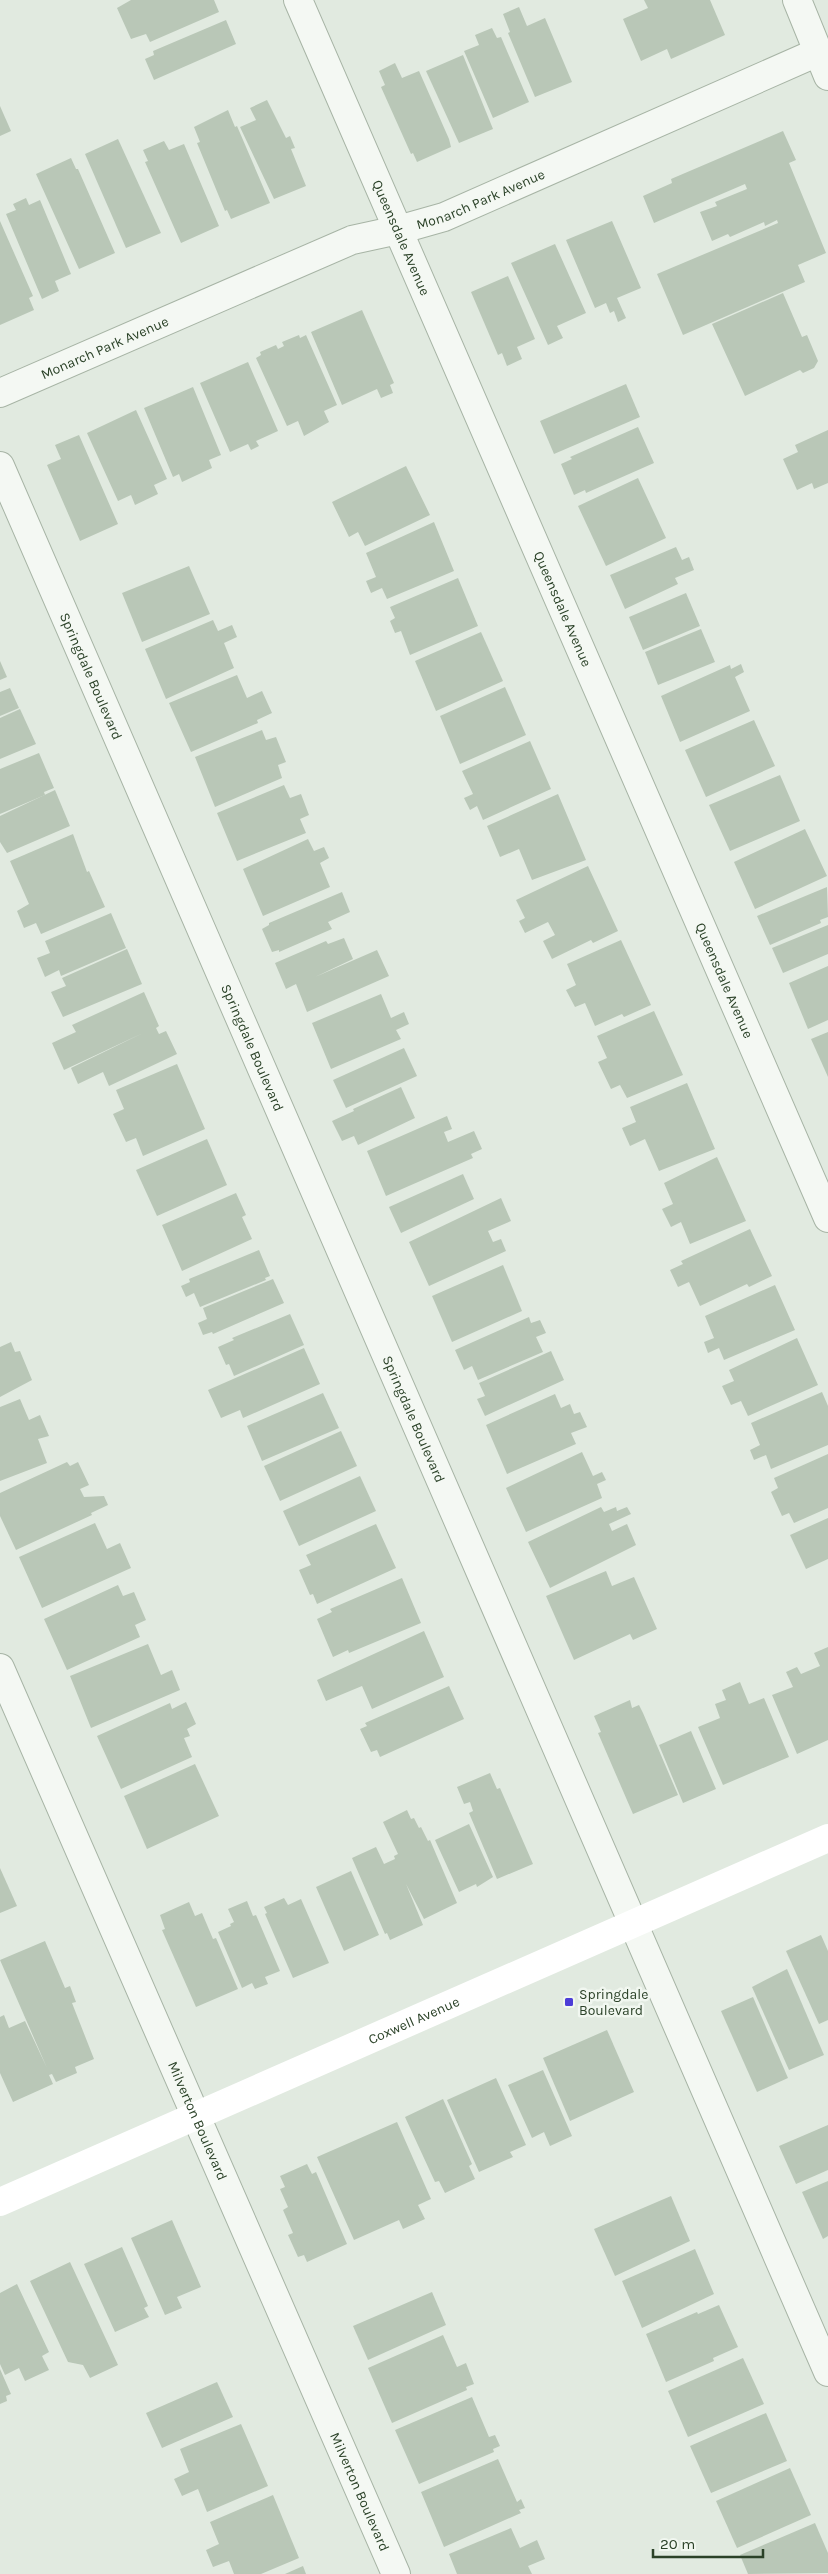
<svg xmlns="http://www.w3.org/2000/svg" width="828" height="2574" font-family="Karla,sans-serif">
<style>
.building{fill:#b9c7b7}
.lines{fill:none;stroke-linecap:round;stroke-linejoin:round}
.minor-casing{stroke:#a7b4a5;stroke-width:30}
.minor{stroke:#f4f8f3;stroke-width:28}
.secondary{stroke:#fff;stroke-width:28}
.poi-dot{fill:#4c3dd7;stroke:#f1f7f0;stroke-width:2}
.labels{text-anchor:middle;stroke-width:5;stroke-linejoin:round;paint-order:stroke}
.street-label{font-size:14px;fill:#2b4228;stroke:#f1f7f0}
.poi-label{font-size:14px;fill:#2b4228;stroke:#f1f7f0;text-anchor:start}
</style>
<rect width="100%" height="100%" fill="#e1eae0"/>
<!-- building -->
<g class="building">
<polygon points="131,0 214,0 219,12 150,42 146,34 131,39 117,8"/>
<polygon points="644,0 710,0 725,35 671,59 667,49 641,61 623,19 648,8"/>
<polygon points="519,7 527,26 545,18 572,82 535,97 508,33 510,32 503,14"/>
<polygon points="226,20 236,44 154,80 145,59 154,55 153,51"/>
<polygon points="492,28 497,38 501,37 529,102 493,118 464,51 479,45 475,35"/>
<polygon points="463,55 493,129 459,143 426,71"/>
<polygon points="395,63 402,78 419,71 449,139 451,147 417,162 413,153 411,154 381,87 385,85 379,71"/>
<polygon points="267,100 286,138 290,136 295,148 291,149 306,186 274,199 240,127 256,120 250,108"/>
<polygon points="0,106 11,131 0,136"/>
<polygon points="228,110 235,127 237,126 270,203 231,219 227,210 225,211 197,143 200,142 194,127"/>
<polygon points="783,131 796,160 789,163 826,253 798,265 805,282 683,335 657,274 778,223 777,220 765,226 764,222 730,237 728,234 712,241 700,212 717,206 715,202 747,189 745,184 654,223 643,196 672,183 671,179"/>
<polygon points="118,139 161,233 126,248 85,154"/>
<polygon points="164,141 169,150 184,144 219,226 181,243 145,162 148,161 143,150"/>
<polygon points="71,158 76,169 78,169 115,253 79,269 36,174"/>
<polygon points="26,198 29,205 40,200 71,274 55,281 59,291 42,299 6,214 16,210 13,204"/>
<polygon points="0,221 33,296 29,298 34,310 0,325"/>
<polygon points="612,221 641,288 617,298 626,318 618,322 614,311 610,313 606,303 595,308 566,240"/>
<polygon points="555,244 586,313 557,326 563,338 548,345 511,263"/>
<polygon points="508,276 535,339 517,347 522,359 507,366 502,353 498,355 471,292"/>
<polygon points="783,293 802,337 807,335 818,361 814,368 803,373 800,370 745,396 712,324"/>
<polygon points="362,310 394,383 390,385 393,393 381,398 377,389 342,405 311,332"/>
<polygon points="299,335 300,338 306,335 337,405 324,411 329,422 304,436 298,421 287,426 256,358 261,355 260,352 276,345 278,349 284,346 282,342"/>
<polygon points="248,362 278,431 256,441 259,446 251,450 248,444 230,452 200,383"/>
<polygon points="626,384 640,417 554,454 540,421"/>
<polygon points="193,387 221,455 209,460 212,468 182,482 179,474 173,477 144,408"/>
<polygon points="136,410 167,479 154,485 158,494 135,505 131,495 118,501 87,433"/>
<polygon points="638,427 654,463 586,493 585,490 574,495 561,464 572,459 570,457"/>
<polygon points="828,430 828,483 814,489 812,483 797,490 783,459 798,452 795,445"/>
<polygon points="79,435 118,524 80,541 47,465 61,459 55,445"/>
<polygon points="406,466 430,515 365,546 358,532 349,537 332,502"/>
<polygon points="638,478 666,538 606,566 578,506"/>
<polygon points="434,522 454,571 387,599 382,588 371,593 366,581 376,577 366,553"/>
<polygon points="676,547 682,560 689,557 694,570 675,578 678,584 625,609 610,575"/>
<polygon points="189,566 210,614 142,642 122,593"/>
<polygon points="458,578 478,626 410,655 401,631 395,633 390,621 395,618 390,607"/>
<polygon points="686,593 700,626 643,650 629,617"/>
<polygon points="213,620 218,631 232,625 237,637 224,643 234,668 166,699 145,649"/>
<polygon points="701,629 715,662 658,685 645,652"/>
<polygon points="481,632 503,681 436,711 415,661"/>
<polygon points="0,661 7,677 0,680"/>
<polygon points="741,664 744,672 735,677 750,711 680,742 661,696 730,665 731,669"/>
<polygon points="237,675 247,698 262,691 272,713 257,720 258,723 191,752 169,703"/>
<polygon points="505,687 526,735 460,764 440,716"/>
<polygon points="10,688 19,708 0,716 0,692"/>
<polygon points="20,709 36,744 0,759 0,718"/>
<polygon points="754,720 775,766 706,797 685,750"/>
<polygon points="262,730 266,740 276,737 286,762 278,765 282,778 215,807 195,757"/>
<polygon points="530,741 551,789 483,820 477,806 470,810 464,798 473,794 462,771"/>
<polygon points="39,753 54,788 44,792 45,795 0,814 0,769"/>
<polygon points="780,775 800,821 730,851 709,805"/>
<polygon points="284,785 290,798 301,794 309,815 300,819 306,833 237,861 217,813"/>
<polygon points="55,790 70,826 7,853 0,842 0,816"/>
<polygon points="558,794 586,860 532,880 519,849 500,857 487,826"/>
<polygon points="805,829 827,876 755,909 734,862"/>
<polygon points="73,834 87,872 89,871 105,907 41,934 36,923 24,928 17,911 29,904 10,861"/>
<polygon points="308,839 314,851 324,847 329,858 320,863 330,887 263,916 243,869"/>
<polygon points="588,866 618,931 593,943 591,940 552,959 543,941 555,935 548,922 525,933 519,921 525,918 516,900"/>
<polygon points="827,887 828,917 820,920 821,923 770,945 757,916"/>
<polygon points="342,892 350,912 328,922 332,929 279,952 279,950 272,952 262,929 269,925 269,923"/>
<polygon points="111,913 126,948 61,976 59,970 45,977 37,958 50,953 45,941"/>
<polygon points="828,925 828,954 783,973 772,948"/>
<polygon points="344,938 353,959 315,977 377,950 389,976 307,1012 296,984 286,989 275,963 326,941 328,944"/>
<polygon points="621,940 651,1005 624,1017 622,1014 595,1026 585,1003 575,1007 566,990 576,985 567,964"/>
<polygon points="127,949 142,984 63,1017 51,992 66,986 62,978"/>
<polygon points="828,966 828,1020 808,1029 789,983"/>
<polygon points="144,992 159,1026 156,1028 159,1034 166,1031 177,1054 109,1086 103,1072 78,1084 71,1068 143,1033 64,1070 52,1043 76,1032 72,1025"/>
<polygon points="381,994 391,1018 404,1012 409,1024 396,1030 401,1039 331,1069 312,1023"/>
<polygon points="654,1011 683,1075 627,1098 620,1085 611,1089 598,1062 607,1058 597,1036"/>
<polygon points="828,1032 828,1077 811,1039"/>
<polygon points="404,1048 417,1076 346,1108 333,1080"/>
<polygon points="177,1064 205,1129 143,1156 136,1138 126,1142 113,1114 124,1109 116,1090"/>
<polygon points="687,1083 715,1149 659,1171 645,1139 630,1146 622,1128 636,1122 630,1107"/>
<polygon points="401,1087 415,1118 358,1145 354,1136 342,1141 332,1121 354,1111 353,1109"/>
<polygon points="447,1116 452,1129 444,1132 448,1142 474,1131 482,1149 471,1154 473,1158 386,1196 367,1151"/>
<polygon points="207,1139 227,1185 157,1216 136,1170"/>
<polygon points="717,1157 746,1221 690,1244 681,1222 671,1227 662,1209 673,1204 664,1183"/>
<polygon points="463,1174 474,1199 401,1233 389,1207"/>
<polygon points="236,1193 246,1215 242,1217 252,1239 182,1271 162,1225"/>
<polygon points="501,1198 511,1221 488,1231 493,1242 501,1239 506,1251 429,1286 409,1242"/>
<polygon points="750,1229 772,1276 749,1287 747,1284 700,1306 689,1282 678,1287 670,1270 683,1264 681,1261"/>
<polygon points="259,1250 270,1276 265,1278 266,1280 200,1307 194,1293 186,1297 181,1286 190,1282 189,1279"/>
<polygon points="503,1265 522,1311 452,1342 432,1296"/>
<polygon points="273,1279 284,1303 213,1334 212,1332 203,1335 198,1323 207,1319 203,1308"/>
<polygon points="775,1285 795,1330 724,1360 719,1348 708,1353 704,1342 714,1338 705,1316"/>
<polygon points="290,1314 304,1345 234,1376 229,1364 226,1365 218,1347 234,1340 232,1338"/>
<polygon points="529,1317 531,1323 540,1320 546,1333 536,1337 543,1352 478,1380 472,1366 464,1370 455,1350"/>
<polygon points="797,1338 818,1385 748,1416 741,1401 731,1405 722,1386 734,1381 729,1370"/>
<polygon points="11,1342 15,1352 20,1351 32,1380 0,1397 0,1347"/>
<polygon points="304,1348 320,1384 243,1418 240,1410 221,1418 208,1390"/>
<polygon points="551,1351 564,1380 485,1416 477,1399 485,1396 479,1383"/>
<polygon points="822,1392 828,1406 828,1445 771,1469 766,1455 754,1460 750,1450 760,1445 751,1423"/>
<polygon points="323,1393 339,1428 262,1461 247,1426"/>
<polygon points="555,1394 561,1408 570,1404 574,1414 580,1412 587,1427 571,1433 576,1444 507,1474 486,1425"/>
<polygon points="20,1399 29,1420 40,1415 49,1436 38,1439 47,1463 0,1481 0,1407"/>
<polygon points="341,1431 357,1466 280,1501 264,1466"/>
<polygon points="582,1452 593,1476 602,1472 606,1480 597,1484 602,1498 526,1532 506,1488"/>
<polygon points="828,1454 828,1508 794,1523 789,1513 782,1516 771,1492 778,1488 774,1478"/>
<polygon points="67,1462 70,1466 78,1462 89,1485 80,1489 84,1497 104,1496 108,1505 91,1513 92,1515 16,1550 0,1516 0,1493"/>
<polygon points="360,1476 376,1511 299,1546 283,1511"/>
<polygon points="601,1507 604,1512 616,1507 617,1511 627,1507 631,1514 609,1524 612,1531 627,1524 636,1545 550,1588 528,1542"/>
<polygon points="828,1518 828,1559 806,1569 790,1535"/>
<polygon points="95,1523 107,1549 120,1543 131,1568 42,1608 19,1557"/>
<polygon points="376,1524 396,1568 317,1604 313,1594 310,1595 299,1570 311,1565 306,1555"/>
<polygon points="606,1571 612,1586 634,1577 657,1629 633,1640 630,1634 574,1660 546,1596"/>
<polygon points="402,1578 421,1623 349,1653 348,1650 333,1657 317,1619 332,1612 330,1609"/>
<polygon points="118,1585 123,1596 134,1592 146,1620 135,1625 140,1637 67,1670 44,1619"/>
<polygon points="424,1631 444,1677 372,1709 362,1686 326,1701 317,1680"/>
<polygon points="148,1644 161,1675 172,1670 180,1690 91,1728 70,1676"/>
<polygon points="828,1647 828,1740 797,1754 772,1695 793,1687 786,1672 797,1667 801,1674 820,1666 814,1653"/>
<polygon points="740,1682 749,1704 764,1698 789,1757 723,1785 698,1727 720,1718 715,1704 726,1700 722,1690"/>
<polygon points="449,1686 464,1719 380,1757 377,1750 371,1752 360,1729 367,1726 365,1723"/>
<polygon points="630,1700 632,1708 639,1705 643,1713 678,1795 633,1814 598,1733 601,1732 594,1716"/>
<polygon points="186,1702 196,1724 187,1729 190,1736 184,1738 192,1757 121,1789 97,1736 170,1703 172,1709"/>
<polygon points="691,1731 716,1789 683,1803 659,1745"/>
<polygon points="195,1764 219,1816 147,1849 124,1796"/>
<polygon points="490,1773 497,1789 500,1788 533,1864 497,1879 469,1813 473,1811 470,1802 464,1804 457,1787"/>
<polygon points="407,1810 411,1819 414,1818 419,1828 421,1827 428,1841 430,1840 457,1903 424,1919 406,1884 423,1925 390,1940 387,1933 385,1934 352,1858 376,1847 384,1864 395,1859 394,1856 398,1854 383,1822"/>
<polygon points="469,1824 493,1877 477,1887 476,1884 459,1892 435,1840"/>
<polygon points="0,1868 17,1906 0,1913"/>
<polygon points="351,1871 379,1935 344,1951 316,1887"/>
<polygon points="284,1898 288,1905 301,1899 329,1963 293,1978 265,1914 267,1913 264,1907"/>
<polygon points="247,1901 253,1916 256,1915 280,1971 265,1977 268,1984 255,1989 252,1983 242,1988 218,1932 231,1926 230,1924 234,1922 228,1909"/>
<polygon points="189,1902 195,1916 202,1913 213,1939 216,1938 238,1989 196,2007 162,1930 165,1929 160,1915"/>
<polygon points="821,1935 828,1951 828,2020 819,2024 786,1951"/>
<polygon points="45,1941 65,1988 70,1986 76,2002 72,2003 94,2059 75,2067 77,2073 56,2082 52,2074 49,2075 53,2084 13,2102 0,2073 0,2017 4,2015 9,2028 25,2021 47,2068 0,1960"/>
<polygon points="787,1969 824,2055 789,2070 752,1987"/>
<polygon points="753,1997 788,2078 757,2092 721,2011"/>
<polygon points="607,2030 634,2092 570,2121 543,2058"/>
<polygon points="543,2070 572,2136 550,2146 544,2132 532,2138 508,2085"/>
<polygon points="496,2078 526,2145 510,2152 513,2157 479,2172 447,2100"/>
<polygon points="443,2099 472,2164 469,2166 475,2179 445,2193 439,2181 435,2182 405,2117"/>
<polygon points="397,2122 431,2199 418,2205 425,2219 403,2229 399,2220 354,2240 317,2157"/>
<polygon points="828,2125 828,2170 796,2184 779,2146"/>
<polygon points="307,2164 312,2174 316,2172 347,2244 307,2262 304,2255 298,2257 288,2235 293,2233 283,2210 288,2207 280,2189 285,2187 280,2176"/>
<polygon points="828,2181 828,2236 823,2239 802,2192"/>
<polygon points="671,2196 690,2241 615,2276 594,2229"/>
<polygon points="172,2220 201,2287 177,2297 182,2308 165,2315 131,2238"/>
<polygon points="122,2247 148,2306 144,2308 149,2317 115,2332 84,2264"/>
<polygon points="695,2249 714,2294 642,2328 622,2281"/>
<polygon points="70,2262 118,2365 90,2378 83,2365 68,2362 30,2281"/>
<polygon points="17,2284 49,2352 42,2356 49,2370 25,2381 19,2368 5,2375 0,2364 0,2293"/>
<polygon points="432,2292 446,2325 368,2360 353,2326"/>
<polygon points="719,2305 738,2347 713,2358 714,2361 666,2382 646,2334 697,2312 698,2314"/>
<polygon points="443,2335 457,2367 466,2363 474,2384 466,2387 467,2390 392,2423 368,2368"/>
<polygon points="743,2358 764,2404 688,2437 668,2391"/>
<polygon points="0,2369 11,2394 6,2396 7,2401 0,2404"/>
<polygon points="217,2382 233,2417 162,2448 146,2413"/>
<polygon points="472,2397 489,2437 495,2435 500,2446 493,2449 494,2452 419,2484 395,2430"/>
<polygon points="766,2413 787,2461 711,2493 690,2446"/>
<polygon points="241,2424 268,2486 207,2512 198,2489 182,2496 174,2479 189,2472 180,2449"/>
<polygon points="498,2459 517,2502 521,2499 525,2508 519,2510 521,2513 444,2547 421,2492"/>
<polygon points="790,2468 811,2515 737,2548 716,2501"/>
<polygon points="273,2495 299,2558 261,2574 234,2574 229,2561 213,2567 206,2550 219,2544 210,2522"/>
<polygon points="815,2523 828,2553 828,2573 748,2574 740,2555"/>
<polygon points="511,2528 520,2548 537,2540 545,2559 528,2566 532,2574 457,2574 449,2554"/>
<polygon points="303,2566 306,2574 285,2574"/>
</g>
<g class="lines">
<defs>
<g id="minor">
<path id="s1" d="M298 0 828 1218"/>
<polyline points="797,0 828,76"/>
<path id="s2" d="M0 393 352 240 398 230 444 217 818 52"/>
<path id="s3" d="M0 466 828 2372"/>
<path id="s4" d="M0 1668 396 2574"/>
</g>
</defs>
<!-- minor casing -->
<use href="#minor" class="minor-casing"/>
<!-- minor -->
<use href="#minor" class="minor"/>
<!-- secondary -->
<path class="secondary" id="s5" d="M0 2202 828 1838"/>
</g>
<!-- markers -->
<rect class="poi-dot" x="564" y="1997" width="10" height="10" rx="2.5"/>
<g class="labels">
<!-- street labels -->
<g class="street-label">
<text dy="5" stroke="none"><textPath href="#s2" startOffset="519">Monarch Park Avenue</textPath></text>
<text dy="5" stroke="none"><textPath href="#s1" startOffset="259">Queensdale Avenue</textPath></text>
<text dy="5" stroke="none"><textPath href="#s2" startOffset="114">Monarch Park Avenue</textPath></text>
<text dy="5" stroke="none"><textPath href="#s1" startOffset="664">Queensdale Avenue</textPath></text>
<text dy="5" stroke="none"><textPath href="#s3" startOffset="229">Springdale Boulevard</textPath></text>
<text dy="5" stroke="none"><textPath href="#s1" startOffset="1069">Queensdale Avenue</textPath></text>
<text dy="5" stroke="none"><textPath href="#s3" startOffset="634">Springdale Boulevard</textPath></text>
<text dy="5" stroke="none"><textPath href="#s3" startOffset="1039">Springdale Boulevard</textPath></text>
<text dy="5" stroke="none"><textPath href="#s5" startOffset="452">Coxwell Avenue</textPath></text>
<text dy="5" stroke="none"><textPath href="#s4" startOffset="494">Milverton Boulevard</textPath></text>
<text dy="5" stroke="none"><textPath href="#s4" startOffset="899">Milverton Boulevard</textPath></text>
</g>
<!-- poi labels -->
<g class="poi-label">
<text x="579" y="1999">Springdale<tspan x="579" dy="16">Boulevard</tspan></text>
</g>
</g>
<!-- scale -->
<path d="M653 2549v8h110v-8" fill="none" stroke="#2b4228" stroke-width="2.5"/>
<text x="660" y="2549" font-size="15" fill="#2b4228" stroke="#f1f7f0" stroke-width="4" paint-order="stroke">20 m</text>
</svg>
